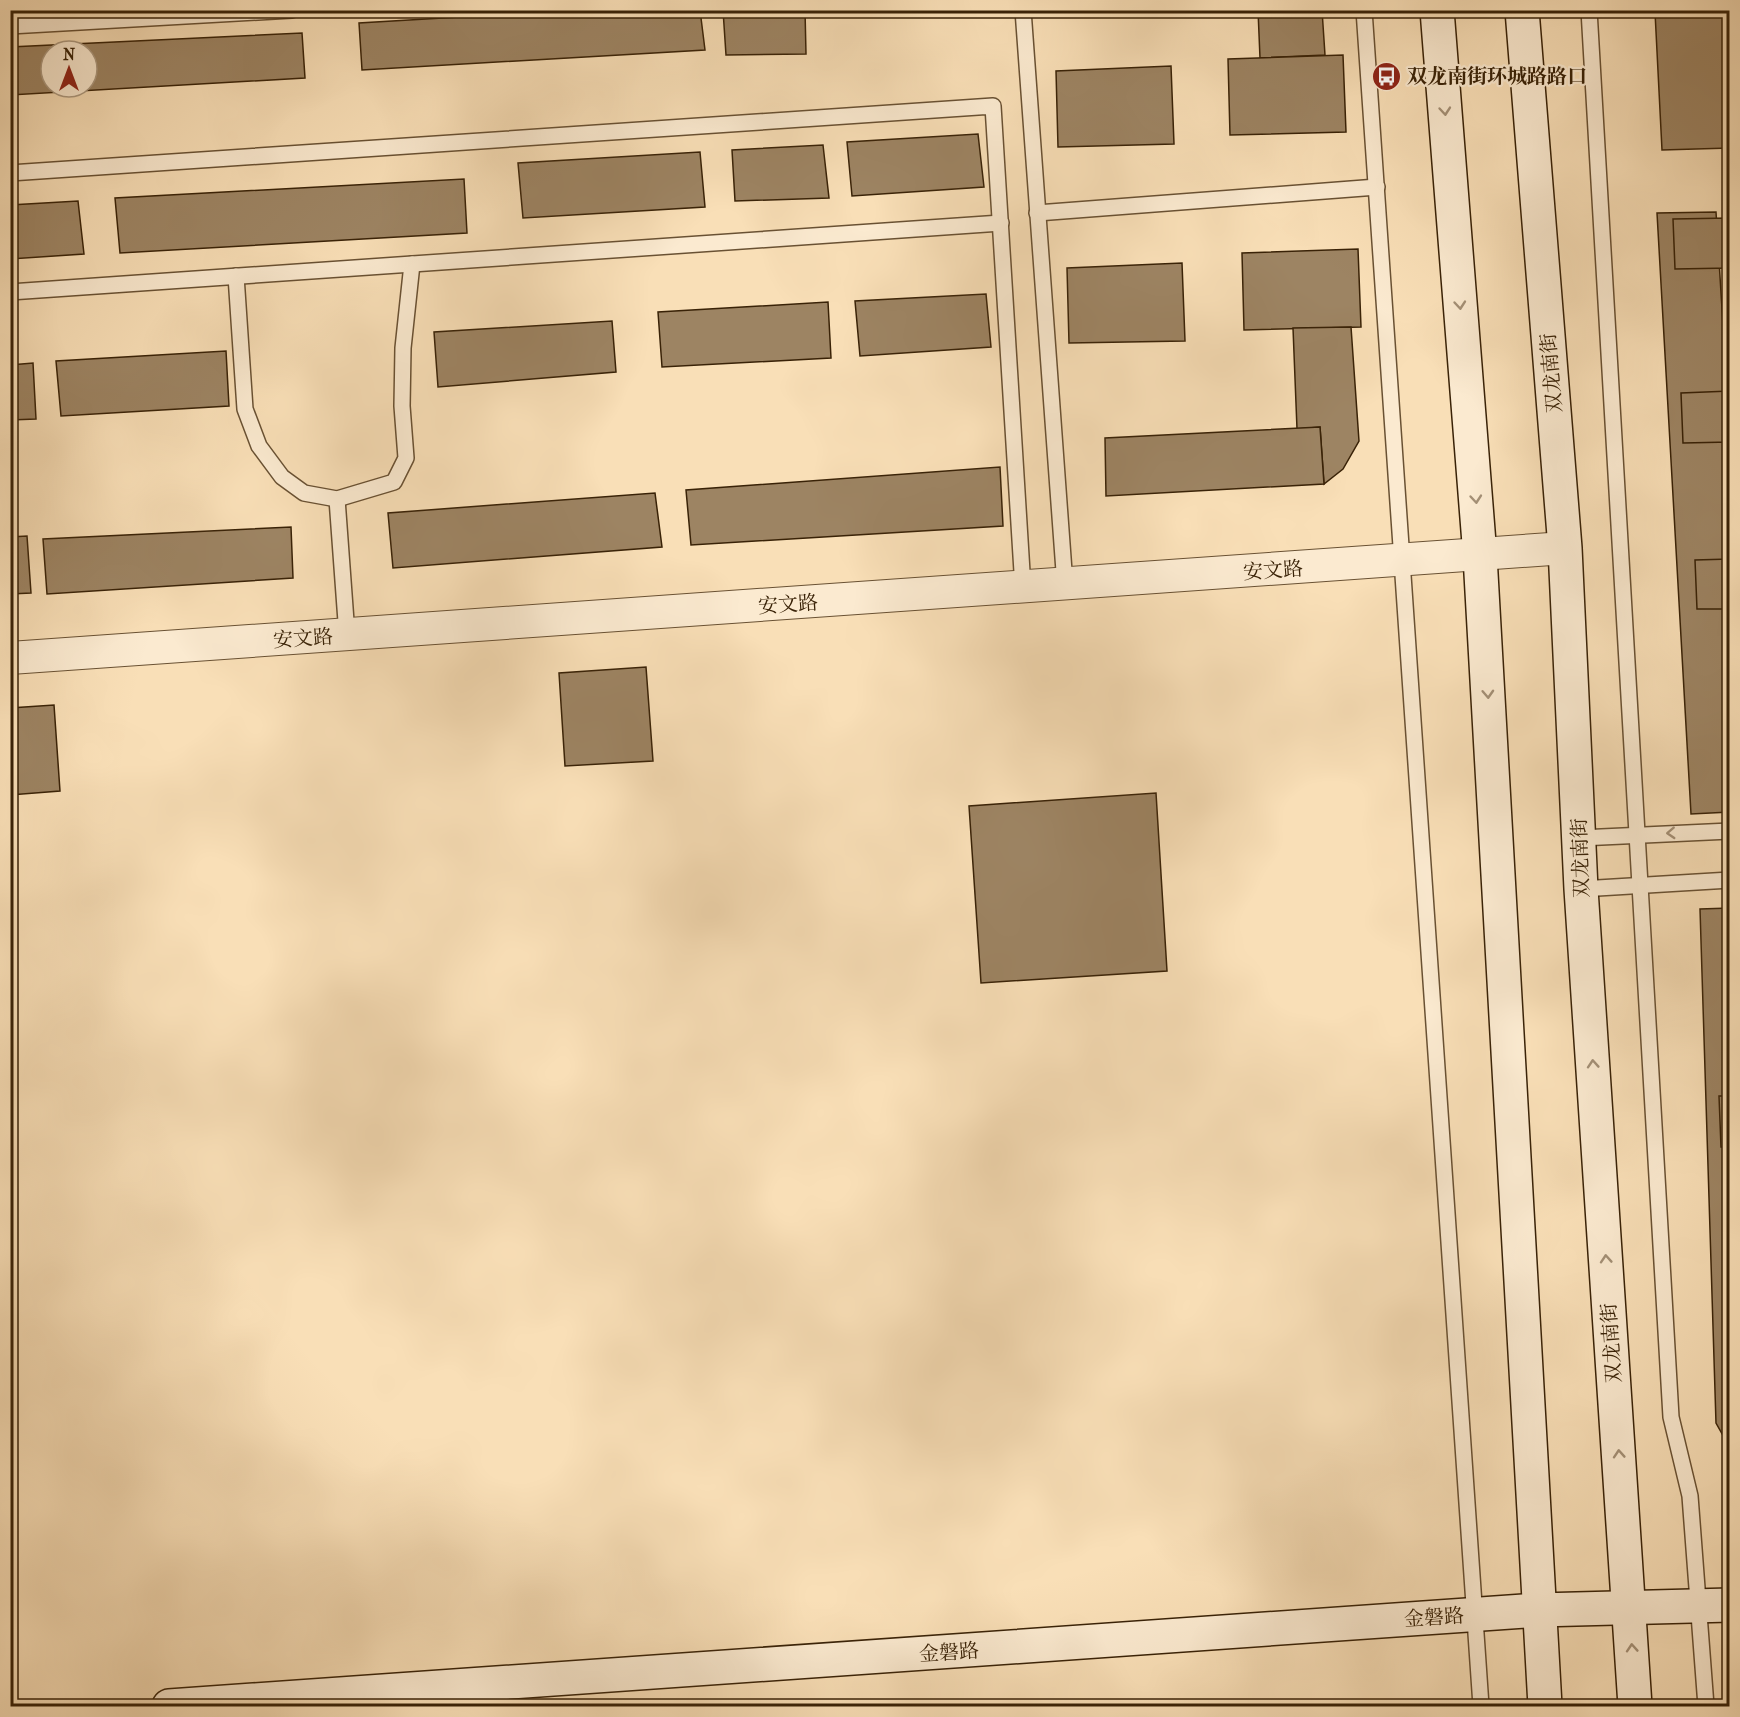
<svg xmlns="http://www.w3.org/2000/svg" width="1740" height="1717" font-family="'IM FELL French Canon','Noto Serif SC',serif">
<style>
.building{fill:#9d8463;stroke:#392207;stroke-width:1.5;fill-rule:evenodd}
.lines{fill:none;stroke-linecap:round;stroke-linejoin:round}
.lane-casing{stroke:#695133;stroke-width:18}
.street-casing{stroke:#695133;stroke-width:34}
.secondary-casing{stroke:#392207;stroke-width:36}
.lane{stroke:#fbead0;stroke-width:15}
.street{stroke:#fbead0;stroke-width:32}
.secondary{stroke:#fbead0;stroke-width:33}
.oneway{stroke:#a49076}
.labels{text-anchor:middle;stroke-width:4.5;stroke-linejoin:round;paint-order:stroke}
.poi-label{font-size:20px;font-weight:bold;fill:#392207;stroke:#fbead0;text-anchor:start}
.street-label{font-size:20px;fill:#392207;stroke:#fbead0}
</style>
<rect width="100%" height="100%" fill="#f9dfb7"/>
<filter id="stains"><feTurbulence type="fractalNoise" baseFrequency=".00333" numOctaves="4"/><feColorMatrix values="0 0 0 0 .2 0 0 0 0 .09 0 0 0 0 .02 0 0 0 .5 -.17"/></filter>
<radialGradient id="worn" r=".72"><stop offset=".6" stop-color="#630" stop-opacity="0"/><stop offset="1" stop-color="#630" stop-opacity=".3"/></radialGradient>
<!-- building -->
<g class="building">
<polygon points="579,10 700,10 705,50 362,70 359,23"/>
<polygon points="723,10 805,10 806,54 726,55"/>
<polygon points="1258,10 1322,10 1325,55 1260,58"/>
<polygon points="1730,10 1730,148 1662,150 1655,12"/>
<path d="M302 33 305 78 10 95V47ZM51 51H87V87H51Z"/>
<polygon points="1343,55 1346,132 1230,135 1228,59"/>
<polygon points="1171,66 1174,144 1058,147 1056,71"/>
<polygon points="978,134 984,187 852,196 847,142"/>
<polygon points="823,145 829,198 735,201 732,150"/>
<polygon points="700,152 705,207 523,218 518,163"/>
<polygon points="464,179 467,233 120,253 115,198"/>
<polygon points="78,201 84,254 10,259 10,205"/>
<polygon points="1716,212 1730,438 1730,812 1691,814 1657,213"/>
<polygon points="1730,218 1730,268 1675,269 1673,219"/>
<polygon points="1358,249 1361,327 1244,330 1242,253"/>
<polygon points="1182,263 1185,341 1069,343 1067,268"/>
<polygon points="986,294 991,347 860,356 855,301"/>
<polygon points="828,302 831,358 662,367 658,312"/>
<polygon points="612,321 616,372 438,387 434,332"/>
<polygon points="1351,327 1359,441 1343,469 1324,484 1320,427 1297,429 1293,328"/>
<polygon points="226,351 229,406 61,416 56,361"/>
<polygon points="33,363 36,419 10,420 10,365"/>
<polygon points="1730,391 1730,442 1683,443 1681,393"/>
<polygon points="1320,427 1324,484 1106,496 1105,438"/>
<polygon points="1000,467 1003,526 691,545 686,490"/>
<polygon points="655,493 662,547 393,568 388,513"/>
<polygon points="291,527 293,578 47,594 43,539"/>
<polygon points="27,536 31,593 10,594 10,537"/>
<polygon points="1730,559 1730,609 1697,609 1695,560"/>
<polygon points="646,667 653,761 565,766 559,673"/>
<polygon points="54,705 60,791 10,795 10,708"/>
<polygon points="1723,742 1730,742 1730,801 1727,801"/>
<polygon points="1156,793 1167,971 981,983 969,806"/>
<polygon points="1730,908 1730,1448 1716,1423 1700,909"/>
<polygon points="1719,1096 1730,1096 1730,1147 1721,1147"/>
</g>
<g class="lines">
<defs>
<g id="lane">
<polyline points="1023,10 1065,585"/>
<polyline points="1364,10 1481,1706"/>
<polyline points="1589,10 1671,1417 1690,1496 1706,1706"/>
<polyline points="10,26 292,10"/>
<polyline points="10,173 993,106 1023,588"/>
<polyline points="1037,213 1377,187"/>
<polyline points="236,276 245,409 259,446 282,477 304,493 337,499 394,482 406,458 402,406 403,348 412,264"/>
<polyline points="10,292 1001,223"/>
<polyline points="337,499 347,635"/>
<polyline points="1580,838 1730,831"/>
<polyline points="1581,889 1730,880"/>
</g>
<polyline id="street" points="10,658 1565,548"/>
<g id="secondary">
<polyline points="1437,10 1480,556 1545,1706"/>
<polyline points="1522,10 1565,548 1581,889 1635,1706"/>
<polyline points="169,1706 1538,1610 1730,1605"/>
</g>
</defs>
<!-- lane casing -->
<use href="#lane" class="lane-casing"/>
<!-- street casing -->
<use href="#street" class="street-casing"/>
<!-- secondary casing -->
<use href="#secondary" class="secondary-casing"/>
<!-- lane -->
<use href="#lane" class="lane"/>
<!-- street -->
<use href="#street" class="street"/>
<!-- secondary -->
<use href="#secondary" class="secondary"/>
</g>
<!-- one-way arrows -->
<defs><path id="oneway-chevron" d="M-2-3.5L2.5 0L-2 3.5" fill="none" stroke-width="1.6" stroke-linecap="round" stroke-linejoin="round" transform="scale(1.5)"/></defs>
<g class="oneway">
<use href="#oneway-chevron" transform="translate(1445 111) rotate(85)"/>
<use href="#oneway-chevron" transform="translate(1460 305) rotate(85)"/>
<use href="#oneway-chevron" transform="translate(1476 499) rotate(85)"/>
<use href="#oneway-chevron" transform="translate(1488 694) rotate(87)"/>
<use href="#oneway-chevron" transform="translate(1671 833) rotate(177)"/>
<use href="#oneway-chevron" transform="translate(1593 1064) rotate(-94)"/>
<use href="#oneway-chevron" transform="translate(1606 1259) rotate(-94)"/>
<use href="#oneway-chevron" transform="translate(1619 1454) rotate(-94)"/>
<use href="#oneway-chevron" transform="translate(1632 1648) rotate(-94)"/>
</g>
<!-- icons -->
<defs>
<symbol id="bus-disc" viewBox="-11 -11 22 22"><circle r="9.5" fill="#8f2418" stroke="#fbead0"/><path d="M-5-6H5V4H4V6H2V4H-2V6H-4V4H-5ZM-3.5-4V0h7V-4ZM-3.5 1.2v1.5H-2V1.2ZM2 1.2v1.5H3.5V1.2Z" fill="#fff"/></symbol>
</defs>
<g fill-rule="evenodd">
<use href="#bus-disc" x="1370" y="60" width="33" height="33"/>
</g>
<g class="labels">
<!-- poi labels -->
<g class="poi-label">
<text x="1407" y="83">双龙南街环城路路口</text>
</g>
<!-- street labels -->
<g class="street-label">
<text transform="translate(1551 373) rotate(-95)" y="7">双龙南街</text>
<text transform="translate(1273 570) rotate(-4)" y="7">安文路</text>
<text transform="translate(788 604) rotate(-4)" y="7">安文路</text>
<text transform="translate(303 638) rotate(-4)" y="7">安文路</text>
<text transform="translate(1580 858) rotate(-92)" y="7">双龙南街</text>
<text transform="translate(1611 1343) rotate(-94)" y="7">双龙南街</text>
<text transform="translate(1434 1617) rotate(-4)" y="7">金磐路</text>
<text transform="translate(949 1652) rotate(-4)" y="7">金磐路</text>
</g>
</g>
<!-- margin -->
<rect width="1740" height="1717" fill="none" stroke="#f9dfb7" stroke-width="36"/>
<rect x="12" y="12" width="1716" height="1693" fill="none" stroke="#392207" stroke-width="3"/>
<rect x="18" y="18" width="1704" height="1681" fill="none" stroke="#392207" stroke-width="1.5"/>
<!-- north arrow -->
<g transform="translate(69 69)"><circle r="28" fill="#fbead0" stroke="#ad9a80" stroke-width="1.5"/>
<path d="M0-4.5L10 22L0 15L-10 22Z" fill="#8f2418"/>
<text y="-9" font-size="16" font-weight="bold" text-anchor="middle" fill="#392207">N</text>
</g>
<rect width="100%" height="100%" filter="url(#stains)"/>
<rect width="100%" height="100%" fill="url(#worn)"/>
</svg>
